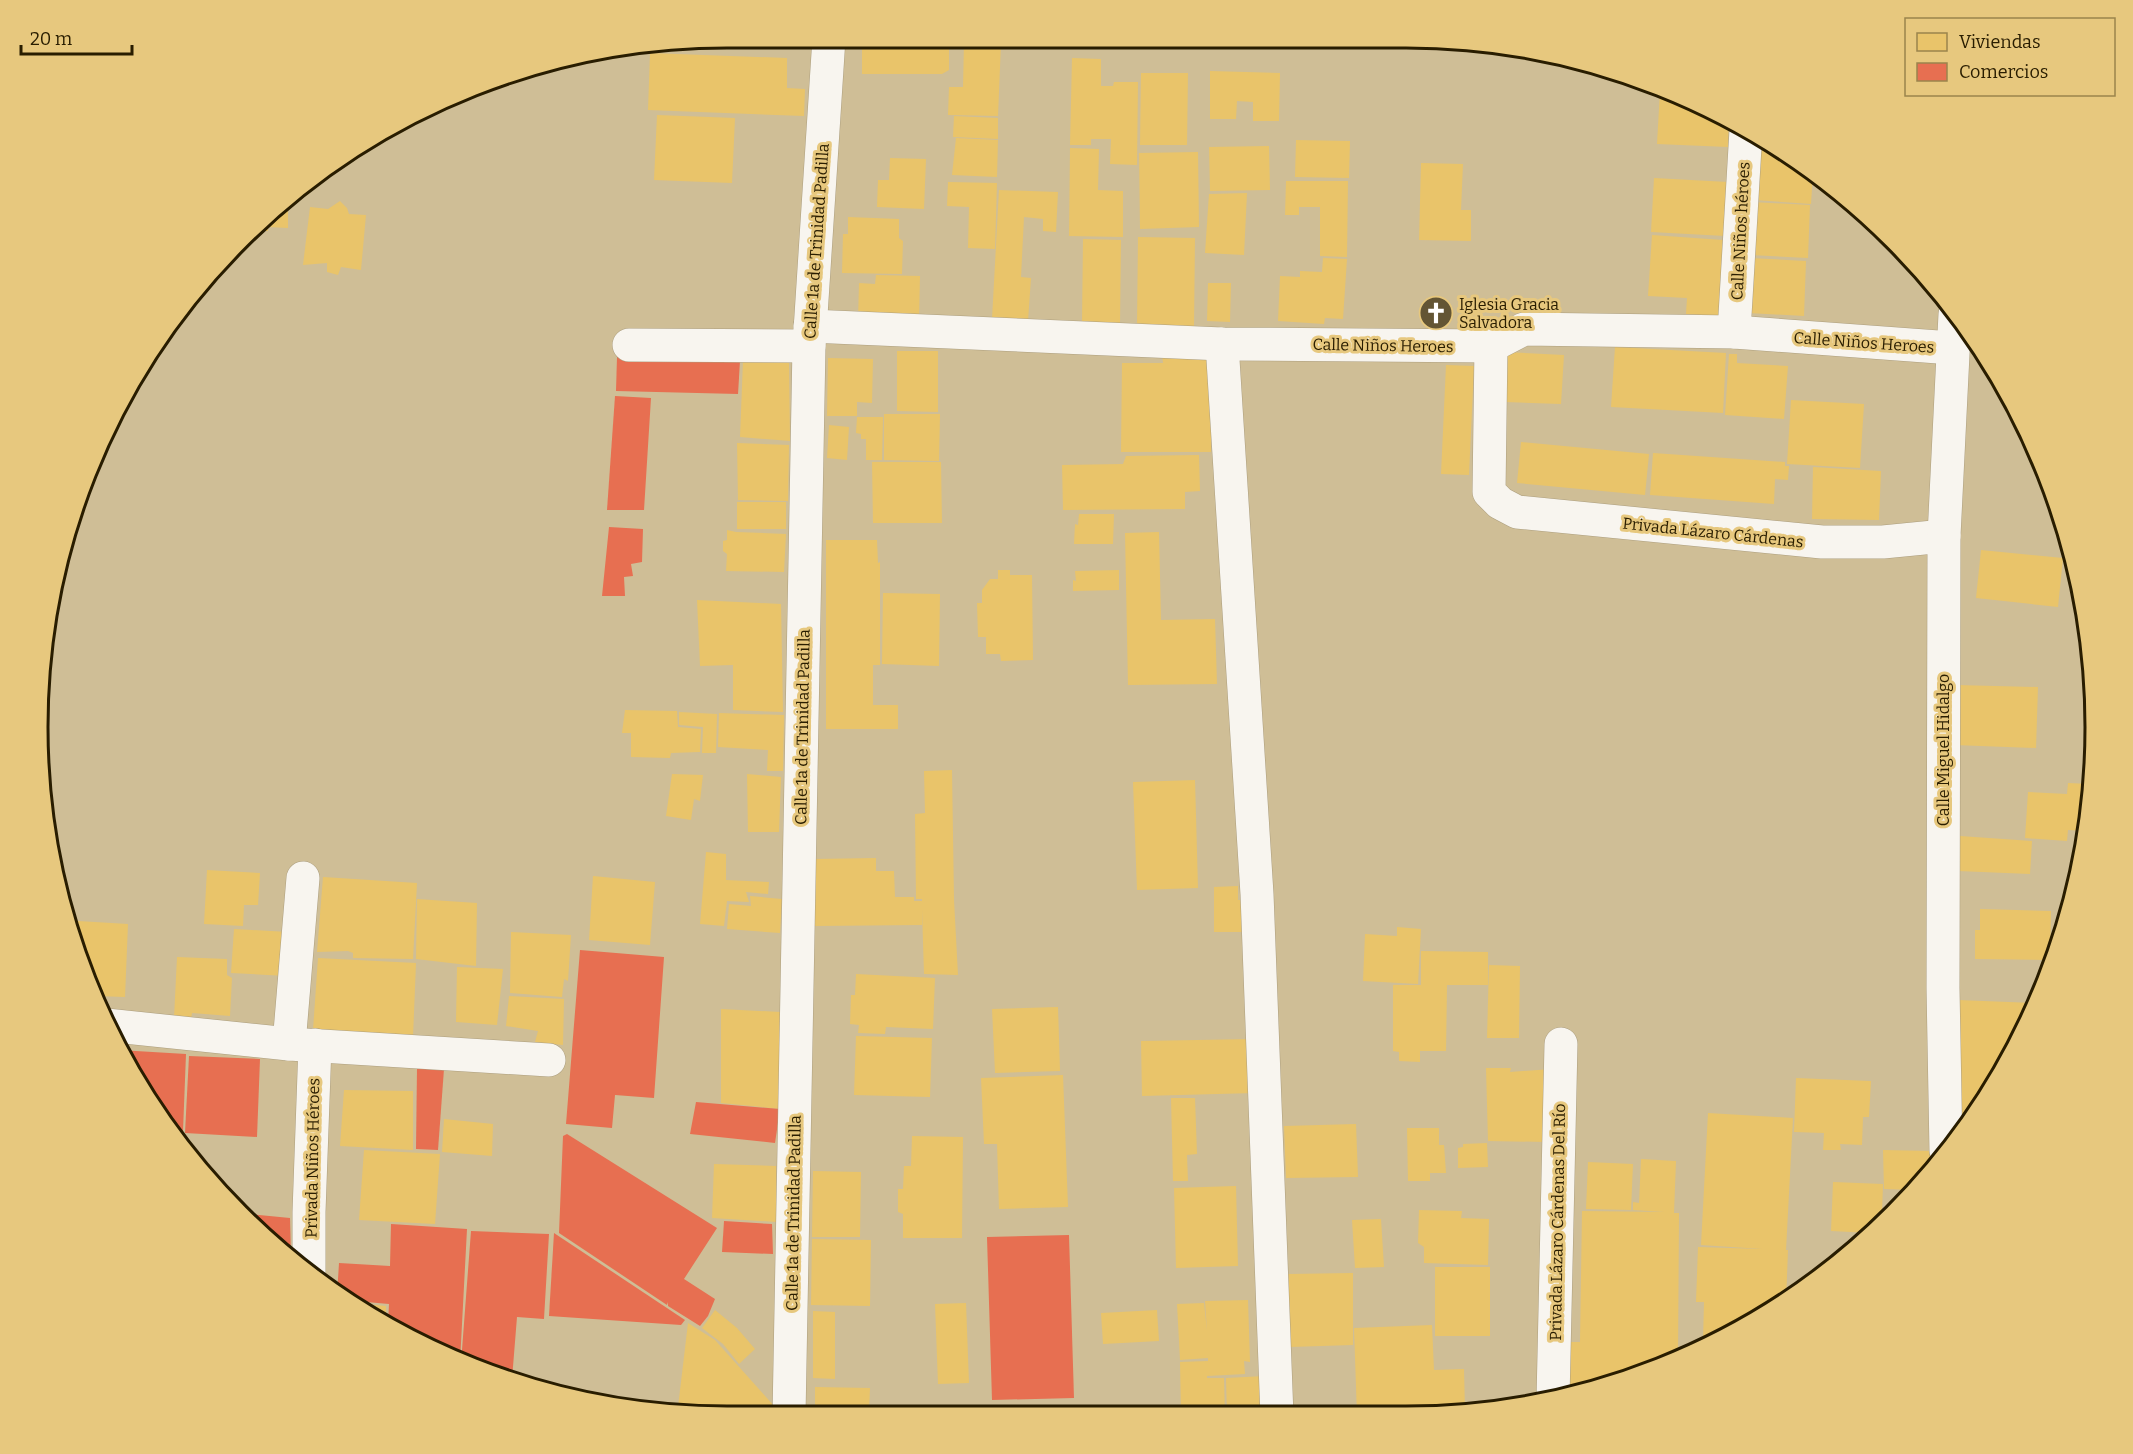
<svg xmlns="http://www.w3.org/2000/svg" width="2133" height="1454" font-family="Bitter,serif">
<style>
.homes{fill:#e9c46a}
.shops{fill:#e76f51}
.lines{fill:none;stroke-linecap:round;stroke-linejoin:round}
.minor-casing{stroke:#ac9e7e;stroke-width:34}
.minor{stroke:#f8f5ef;stroke-width:33}
.labels{text-anchor:middle;stroke-width:6;stroke-linejoin:round;paint-order:stroke}
.street-label{font-size:16px;fill:#291d00;stroke:#e7c87e}
.poi-label{font-size:16px;fill:#291d00;stroke:#e7c87e;text-anchor:start}
.rim{fill:none;stroke:#291d00;stroke-width:3}
</style>
<rect width="100%" height="100%" fill="#cfbe96"/>
<!-- homes -->
<g class="homes">
<polygon points="862,38 949,38 949,70 942,74 862,74"/>
<polygon points="964,42 1001,43 998,116 948,115 949,87 963,87"/>
<polygon points="650,53 787,58 787,88 805,89 804,116 648,110"/>
<polygon points="1072,58 1101,59 1101,86 1113,86 1114,82 1138,82 1137,165 1110,164 1111,139 1091,139 1091,145 1070,145"/>
<polygon points="1210,71 1280,73 1279,121 1253,121 1253,102 1237,101 1236,119 1210,119"/>
<polygon points="1141,73 1188,73 1187,145 1140,145"/>
<polygon points="1660,91 1711,109 1729,120 1728,147 1657,144"/>
<polygon points="657,115 735,118 732,183 654,180"/>
<polygon points="954,116 998,118 998,139 953,137"/>
<polygon points="956,138 998,140 997,177 952,175"/>
<polygon points="1296,140 1350,141 1349,178 1295,177"/>
<polygon points="1269,146 1270,190 1210,191 1209,147"/>
<polygon points="1758,146 1773,147 1813,172 1811,204 1754,200"/>
<polygon points="1070,148 1099,149 1098,190 1123,191 1123,237 1069,236"/>
<polygon points="1198,152 1199,227 1140,229 1139,153"/>
<polygon points="890,158 926,159 924,209 877,207 878,180 889,180"/>
<polygon points="1421,163 1463,164 1461,210 1471,210 1471,241 1419,240"/>
<polygon points="1654,178 1728,182 1725,236 1651,232"/>
<polygon points="1286,181 1348,181 1347,257 1320,256 1320,207 1299,207 1299,215 1285,215"/>
<polygon points="948,182 997,183 995,249 968,248 969,207 947,206"/>
<polygon points="999,190 1058,192 1056,232 1043,231 1043,219 1024,217 1021,277 1031,278 1028,321 992,319"/>
<polygon points="1247,193 1244,255 1205,253 1209,194"/>
<polygon points="340,201 347,208 349,214 366,215 361,270 341,267 338,275 327,272 327,263 303,265 310,207 328,209"/>
<polygon points="1752,202 1810,205 1808,258 1750,255"/>
<polygon points="288,203 288,228 268,227 268,231 256,231"/>
<polygon points="848,217 899,219 899,238 903,241 902,274 842,273 843,234 848,234"/>
<polygon points="1652,235 1723,240 1719,316 1686,314 1687,298 1648,296"/>
<polygon points="1138,237 1195,238 1194,326 1137,326"/>
<polygon points="1083,239 1121,240 1120,323 1082,323"/>
<polygon points="1323,258 1347,259 1343,319 1325,318 1324,324 1278,321 1280,276 1300,277 1300,271 1322,272"/>
<polygon points="1750,258 1806,261 1804,316 1748,313"/>
<polygon points="876,275 920,276 919,321 858,320 859,283 875,284"/>
<polygon points="1208,283 1231,283 1230,322 1207,321"/>
<polygon points="1615,347 1726,353 1723,413 1611,407"/>
<polygon points="897,351 938,351 938,412 897,411"/>
<polygon points="1507,352 1564,355 1561,404 1505,402"/>
<polygon points="1162,354 1211,354 1211,452 1121,452 1122,363 1163,363"/>
<polygon points="1729,354 1737,354 1737,363 1788,366 1784,419 1725,415"/>
<polygon points="828,358 873,359 872,403 857,402 857,416 827,416"/>
<polygon points="743,361 789,361 790,441 740,437"/>
<polygon points="1446,365 1474,366 1469,475 1441,474"/>
<polygon points="1791,400 1864,404 1860,468 1787,464"/>
<polygon points="884,414 940,414 939,461 884,460"/>
<polygon points="857,417 883,417 882,460 866,460 866,439 861,439 861,434 856,433"/>
<polygon points="829,425 849,427 847,460 827,458"/>
<polygon points="1521,442 1649,454 1645,495 1517,483"/>
<polygon points="737,443 789,445 788,501 738,500"/>
<polygon points="1653,453 1785,462 1785,466 1789,466 1788,480 1775,479 1774,504 1650,495"/>
<polygon points="1199,455 1200,491 1185,492 1185,509 1063,510 1062,465 1123,464 1126,456"/>
<polygon points="872,462 941,462 942,523 873,523"/>
<polygon points="1813,467 1881,471 1879,520 1812,519"/>
<rect x="737" y="502" width="49" height="27"/>
<polygon points="1079,514 1114,514 1113,544 1074,544 1075,524 1078,525"/>
<polygon points="727,530 736,532 786,534 784,572 726,571 727,554 723,551 723,541 727,540"/>
<polygon points="1159,532 1161,620 1215,619 1217,684 1128,685 1125,533"/>
<polygon points="826,540 877,540 878,563 880,562 880,665 873,665 873,705 898,705 898,729 826,729"/>
<polygon points="1981,550 2063,558 2058,607 1976,598"/>
<polygon points="998,570 1010,570 1010,575 1032,575 1033,660 1001,661 1000,654 986,654 986,637 978,637 977,603 982,603 982,590 990,579 998,579"/>
<polygon points="1119,570 1119,590 1073,591 1073,580 1076,581 1075,571"/>
<polygon points="883,593 940,594 939,666 882,664"/>
<polygon points="697,600 781,604 783,712 733,710 733,665 700,666"/>
<polygon points="1956,685 2038,687 2036,748 1954,745"/>
<polygon points="625,710 677,711 678,727 701,729 700,752 671,753 670,758 631,757 631,733 622,733"/>
<polygon points="679,712 717,714 716,753 702,753 703,727 679,725"/>
<polygon points="719,713 784,715 783,771 767,771 768,750 718,747"/>
<polygon points="952,770 954,900 958,975 924,974 922,910 922,925 814,926 814,859 876,858 876,871 894,871 895,897 914,897 914,901 922,901 922,899 916,899 915,814 925,813 924,771"/>
<polygon points="672,774 703,775 700,801 694,799 691,820 666,816"/>
<polygon points="747,774 781,777 779,832 748,832"/>
<polygon points="1195,780 1198,888 1137,890 1133,782"/>
<polygon points="2068,783 2090,784 2085,831 2068,830 2067,841 2025,838 2028,792 2067,794"/>
<polygon points="1960,836 2032,841 2030,874 1958,871"/>
<polygon points="706,852 726,854 726,880 769,882 768,894 746,892 749,902 727,901 724,926 700,924"/>
<polygon points="207,870 260,873 258,905 244,905 243,926 204,924"/>
<polygon points="593,876 655,882 650,945 589,940"/>
<polygon points="323,877 417,883 413,959 353,958 353,953 348,951 317,952"/>
<polygon points="1238,886 1238,900 1250,900 1251,932 1214,932 1214,887"/>
<polygon points="750,896 782,899 780,933 727,929 729,904 751,906"/>
<polygon points="417,899 477,903 476,966 416,959"/>
<polygon points="1980,909 2051,911 2050,960 1975,959 1975,930 1980,930"/>
<polygon points="78,921 128,924 125,997 96,996 77,940"/>
<polygon points="1397,927 1421,929 1418,984 1363,981 1365,934 1397,936"/>
<polygon points="234,929 288,932 286,976 231,973"/>
<polygon points="511,932 571,935 568,981 564,979 562,997 510,993"/>
<polygon points="1421,951 1488,952 1488,985 1447,985 1446,1051 1420,1051 1420,1062 1399,1061 1399,1052 1393,1051 1393,985 1421,985"/>
<polygon points="177,957 227,959 227,975 232,978 230,1016 192,1013 191,1019 174,1018"/>
<polygon points="318,958 416,963 413,1037 313,1030"/>
<polygon points="1489,965 1520,966 1519,1038 1487,1038"/>
<polygon points="457,967 503,969 497,1025 456,1022"/>
<polygon points="856,974 935,978 933,1029 886,1027 885,1034 858,1033 859,1025 850,1024 851,995 855,995"/>
<polygon points="509,996 564,999 563,1045 535,1042 538,1031 506,1026"/>
<polygon points="1958,1000 2036,1003 1979,1110 1960,1133"/>
<polygon points="1058,1007 1060,1071 995,1073 992,1009"/>
<polygon points="721,1009 781,1012 780,1109 721,1103"/>
<polygon points="856,1036 932,1038 930,1097 854,1095"/>
<polygon points="1253,1039 1255,1093 1142,1096 1141,1041"/>
<polygon points="1486,1068 1511,1068 1510,1072 1552,1069 1546,1142 1488,1141"/>
<polygon points="1063,1075 1068,1207 999,1209 997,1144 984,1144 981,1078"/>
<polygon points="1796,1078 1871,1081 1869,1117 1863,1117 1862,1145 1840,1144 1841,1150 1823,1150 1824,1133 1794,1132"/>
<polygon points="344,1090 413,1091 413,1150 340,1146"/>
<polygon points="1171,1098 1195,1098 1197,1154 1187,1155 1188,1181 1173,1181"/>
<polygon points="1708,1113 1793,1118 1786,1250 1788,1250 1786,1302 1717,1342 1703,1341 1704,1302 1696,1302 1698,1247 1762,1249 1701,1245"/>
<polygon points="444,1119 493,1124 492,1156 442,1152"/>
<polygon points="1356,1124 1358,1177 1286,1178 1284,1126"/>
<polygon points="1407,1128 1439,1128 1439,1145 1444,1145 1446,1173 1430,1173 1430,1181 1408,1181"/>
<polygon points="912,1136 963,1137 962,1238 903,1238 903,1214 898,1212 898,1189 903,1189 904,1166 911,1166"/>
<polygon points="1487,1143 1488,1167 1458,1168 1458,1148 1463,1147 1463,1144"/>
<polygon points="364,1150 440,1154 435,1224 359,1220"/>
<polygon points="1883,1150 1933,1151 1932,1167 1914,1190 1884,1189"/>
<polygon points="1641,1159 1676,1161 1674,1213 1679,1213 1678,1357 1567,1394 1567,1342 1580,1342 1582,1211 1664,1212 1633,1210 1633,1202 1639,1203"/>
<polygon points="1588,1162 1633,1164 1631,1210 1586,1209"/>
<polygon points="714,1164 776,1166 777,1222 712,1218"/>
<polygon points="813,1171 861,1172 860,1237 812,1237"/>
<polygon points="1833,1182 1883,1184 1882,1213 1894,1213 1871,1233 1831,1231"/>
<polygon points="1236,1186 1238,1266 1176,1268 1174,1188"/>
<polygon points="1419,1210 1462,1211 1461,1218 1489,1219 1488,1265 1424,1263 1424,1247 1418,1243"/>
<polygon points="1381,1219 1384,1267 1355,1268 1352,1220"/>
<polygon points="812,1239 871,1240 870,1306 811,1305"/>
<rect x="1435" y="1267" width="55" height="69"/>
<polygon points="1353,1273 1353,1345 1290,1347 1288,1274"/>
<polygon points="1248,1300 1250,1362 1244,1361 1245,1374 1207,1376 1207,1378 1224,1378 1225,1416 1181,1416 1180,1362 1208,1361 1208,1358 1180,1360 1177,1304 1204,1303 1207,1331 1205,1301"/>
<polygon points="966,1303 969,1383 938,1384 935,1304"/>
<polygon points="364,1304 386,1306 386,1323 363,1311"/>
<polygon points="715,1310 737,1328 755,1349 739,1364 723,1344 702,1328"/>
<polygon points="1157,1310 1159,1341 1103,1344 1101,1313"/>
<polygon points="813,1311 835,1312 835,1379 813,1378"/>
<polygon points="688,1323 715,1340 783,1416 759,1416 678,1407"/>
<polygon points="1432,1325 1434,1370 1464,1369 1465,1411 1406,1416 1357,1416 1354,1328"/>
<polygon points="1265,1376 1267,1416 1227,1416 1226,1378"/>
<polygon points="815,1387 870,1388 869,1412 815,1411"/>
</g>
<!-- shops -->
<g class="shops">
<polygon points="617,357 740,361 738,394 616,391"/>
<polygon points="615,396 651,398 644,510 607,510"/>
<polygon points="609,527 643,529 642,562 631,564 633,576 624,577 625,596 602,596"/>
<polygon points="580,950 664,957 654,1098 615,1095 612,1128 566,1124"/>
<polygon points="119,1050 186,1054 183,1131 170,1130 154,1110"/>
<polygon points="189,1056 260,1059 257,1137 185,1133"/>
<polygon points="417,1068 444,1069 438,1150 416,1149"/>
<polygon points="696,1102 780,1109 775,1143 690,1134"/>
<polygon points="567,1134 717,1228 684,1279 715,1299 708,1316 700,1326 668,1306 668,1302 667,1305 559,1233 563,1136"/>
<polygon points="238,1213 290,1218 291,1257 239,1214"/>
<polygon points="724,1221 772,1224 773,1254 722,1252"/>
<polygon points="391,1224 467,1229 460,1362 388,1324 389,1304 344,1300 337,1295 339,1263 390,1266"/>
<polygon points="471,1231 549,1234 544,1319 517,1317 512,1379 461,1363"/>
<polygon points="554,1233 685,1320 681,1325 549,1316"/>
<polygon points="1069,1235 1074,1398 992,1400 987,1237"/>
</g>
<g class="lines">
<defs>
<g id="minor">
<polyline points="810,326 1222,344 1491,346 1524,329 1734,332 1952,348"/>
<polyline points="1734,332 1746,130"/>
<polyline points="1222,344 1257,894 1277,1416"/>
<polyline points="629,345 809,346"/>
<polyline points="1491,346 1489,492 1500,503 1517,512 1822,542 1883,542 1944,536"/>
<polyline points="106,1025 289,1044 549,1060"/>
<polyline points="289,1044 303,878"/>
<polyline points="1946,1151 1943,988 1944,536 1955,314"/>
<polyline points="309,1272 309,1212 315,1045"/>
<polyline points="1553,1399 1561,1044"/>
<polyline points="789,1416 809,346 829,38"/>
</g>
</defs>
<!-- minor casing -->
<use href="#minor" class="minor-casing"/>
<!-- minor -->
<use href="#minor" class="minor"/>
</g>
<!-- icons -->
<defs>
<symbol id="church-disc" viewBox="-11 -11 22 22"><circle r="9.5" fill="#635534" stroke="#e7c87e"/><path d="M-1.2-6h2.4v3.5h3.3v2.4h-3.3V6h-2.4V-.1h-3.3v-2.4h3.3Z" fill="#fff"/></symbol>
</defs>
<g fill-rule="evenodd">
<use href="#church-disc" x="1417" y="294" width="38" height="38"/>
</g>
<g class="labels">
<!-- street labels -->
<g class="street-label">
<text transform="translate(1740 231) rotate(-87)" y="6">Calle Niños héroes</text>
<text transform="translate(816 241) rotate(-86)" y="6">Calle 1a de Trinidad Padilla</text>
<text transform="translate(1864 342) rotate(4)" y="6">Calle Niños Heroes</text>
<text transform="translate(1383 345) rotate(1)" y="6">Calle Niños Heroes</text>
<text transform="translate(1713 532) rotate(6)" y="6">Privada Lázaro Cárdenas</text>
<text transform="translate(802 727) rotate(-89)" y="6">Calle 1a de Trinidad Padilla</text>
<text transform="translate(1943 750) rotate(-90)" y="6">Calle Miguel Hidalgo</text>
<text transform="translate(312 1158) rotate(-89)" y="6">Privada Niños Héroes</text>
<text transform="translate(793 1213) rotate(-89)" y="6">Calle 1a de Trinidad Padilla</text>
<text transform="translate(1557 1222) rotate(-89)" y="6">Privada Lázaro Cárdenas Del Río</text>
</g>
<!-- poi labels -->
<g class="poi-label">
<text x="1459" y="310">Iglesia Gracia<tspan x="1459" dy="18">Salvadora</tspan></text>
</g>
</g>
<!-- crop -->
<path d="M0 0H2133V1454H0ZM727 48H1406A679 679 0 0 1 2085 727V727A679 679 0 0 1 1406 1406H727A679 679 0 0 1 48 727V727A679 679 0 0 1 727 48Z" fill="#e7c87e" fill-rule="evenodd"/>
<path class="rim" d="M727 48H1406A679 679 0 0 1 2085 727V727A679 679 0 0 1 1406 1406H727A679 679 0 0 1 48 727V727A679 679 0 0 1 727 48Z"/>
<!-- legend -->
<rect x="1905" y="18" width="210" height="78" fill="#e7c87e" stroke="#9b844c" stroke-width="1.5"/>
<rect x="1917" y="33" width="30" height="18" fill="#e9c46a" stroke="#9b844c" stroke-width="1.5"/>
<text x="1959" y="48" font-size="18" fill="#291d00">Viviendas</text>
<rect x="1917" y="63" width="30" height="18" fill="#e76f51" stroke="#9b844c" stroke-width="1.5"/>
<text x="1959" y="78" font-size="18" fill="#291d00">Comercios</text>
<!-- scale -->
<path d="M21 45v9h111v-9" fill="none" stroke="#291d00" stroke-width="3"/>
<text x="30" y="45" font-size="18" fill="#291d00" stroke="#e7c87e" stroke-width="4.5" paint-order="stroke">20 m</text>
</svg>
